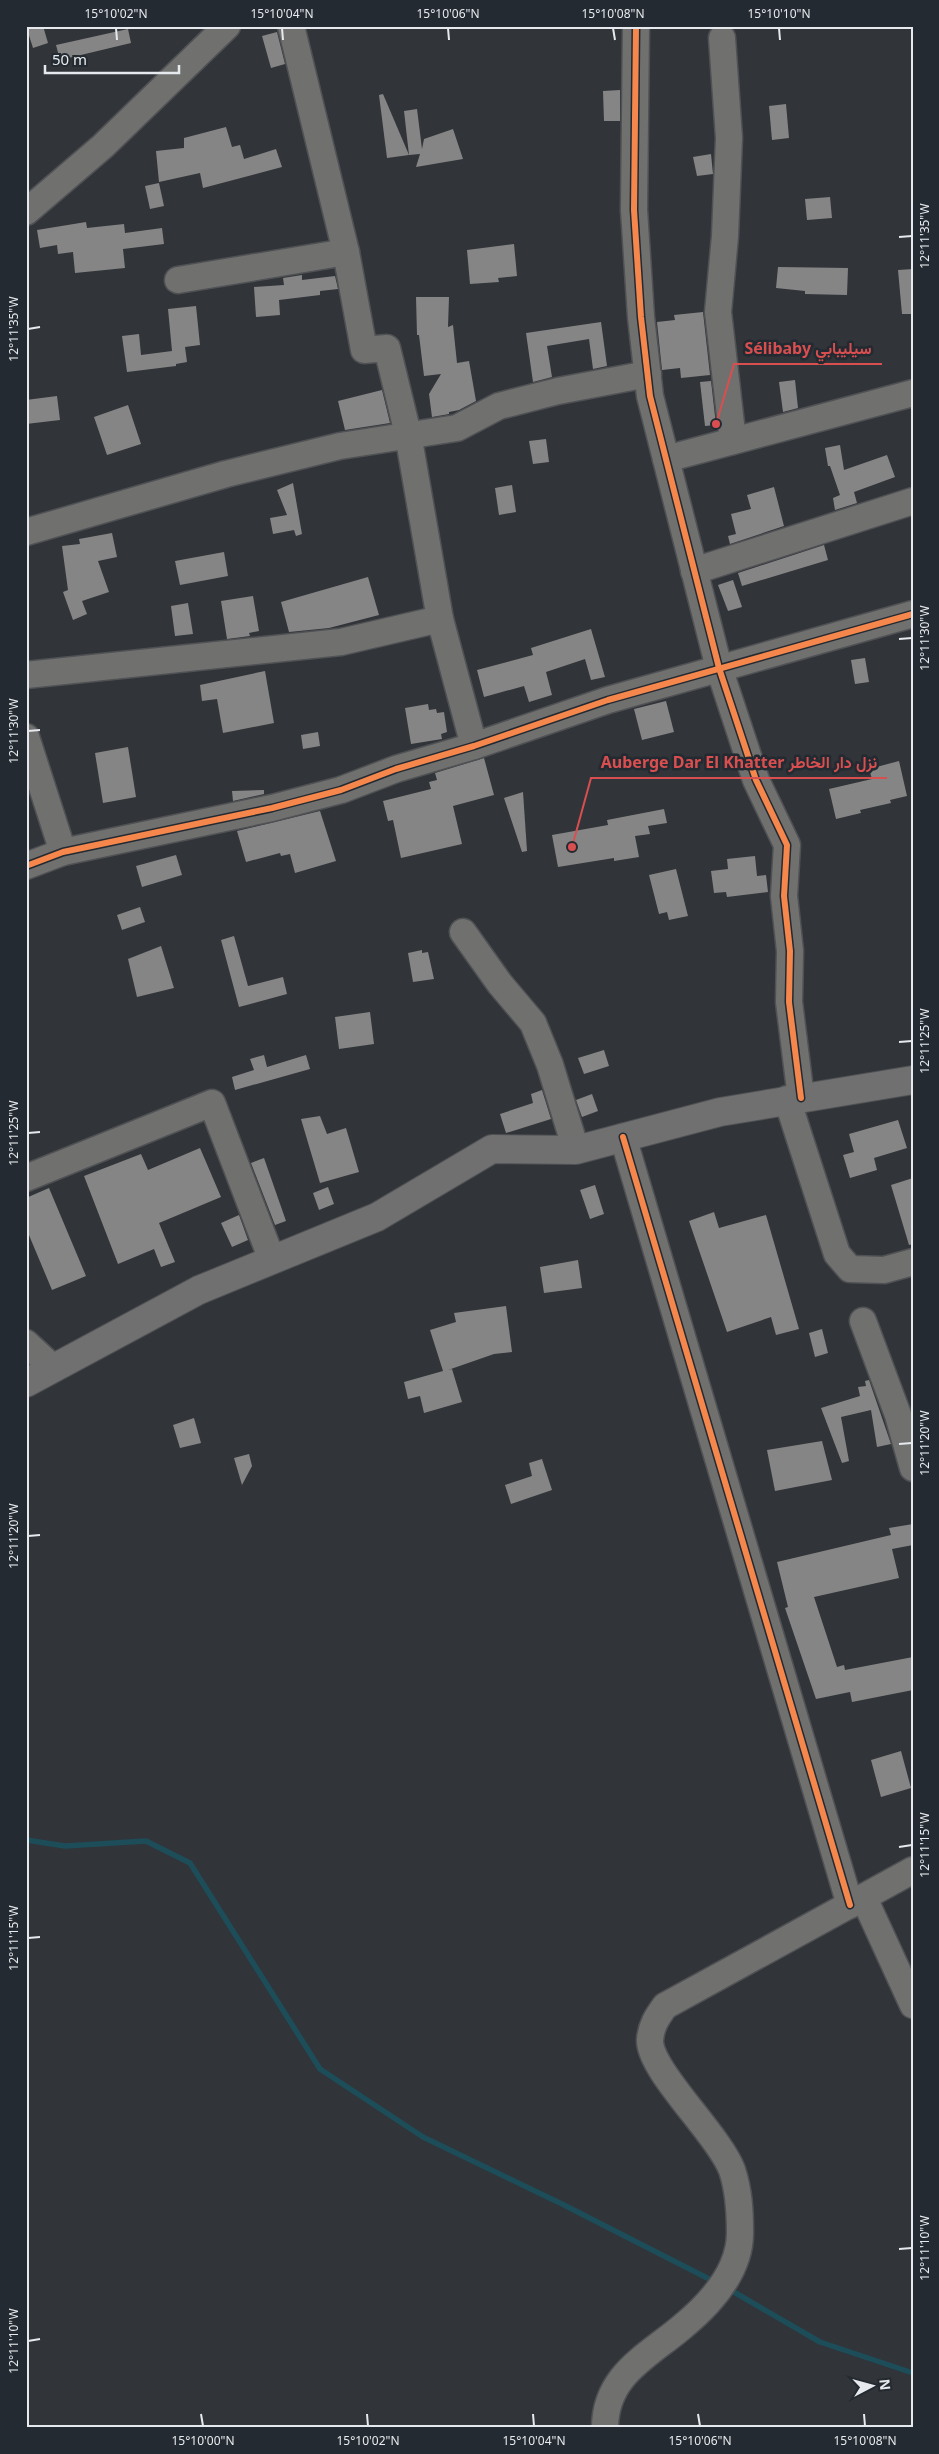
<svg xmlns="http://www.w3.org/2000/svg" width="939" height="2454" font-family="'Noto Sans',Vazirmatn,sans-serif">
<style>
.lines{fill:none;stroke-linecap:round;stroke-linejoin:round}
.stream{stroke:#1d4d59;stroke-width:5.5}
.building{fill:#868586}
.minor-casing{stroke:#4f5154;stroke-width:29}
.major-casing{stroke:#4f5154;stroke-width:30}
.minor{stroke:#70706f;stroke-width:26}
.major{stroke:#707070;stroke-width:28}
.cycleway-casing{stroke:#242a31;stroke-width:9}
.cycleway{stroke:#f5874c;stroke-width:6}
.ticks{fill:none;stroke:#e6eaee;stroke-width:2}
.leader{fill:none;stroke:#d94f50;stroke-width:2}
.callout-dot{fill:#d94f50;stroke:#242a31;stroke-width:2}
.callout-label{font-size:16px;text-anchor:middle;font-weight:bold;fill:#d94f50;stroke:#242a31;stroke-width:5;stroke-linejoin:round;paint-order:stroke}
.neatline{fill:none;stroke:#e6eaee;stroke-width:2}
.ticks-label{font-size:12px;text-anchor:middle;fill:#e6eaee}
</style>
<rect width="100%" height="100%" fill="#313438"/>
<g class="lines">
<!-- stream -->
<g class="stream">
<polyline points="26,1840 65,1846 146,1841 190,1863 320,2069 423,2137 564,2205 717,2283"/>
<polyline points="727,2288 820,2342 913,2373"/>
</g>
</g>
<!-- building -->
<g class="building">
<polygon points="26,26 43,26 48,43 33,48"/>
<polygon points="128,29 131,43 60,60 56,45"/>
<polygon points="277,32 285,64 271,68 262,36"/>
<polygon points="620,90 620,121 604,121 603,91"/>
<polygon points="383,94 409,155 387,158 379,95"/>
<polygon points="786,104 789,138 772,140 769,106"/>
<polygon points="417,109 422,149 424,139 453,129 463,159 416,167 420,154 409,155 404,111"/>
<polygon points="226,127 232,147 240,145 244,159 276,149 282,167 203,188 200,173 159,182 156,151 184,148 184,138"/>
<polygon points="711,154 713,174 697,176 693,157"/>
<polygon points="159,183 164,206 150,209 145,186"/>
<polygon points="830,197 832,218 807,220 805,199"/>
<polygon points="86,222 87,228 124,224 125,233 162,228 164,244 123,249 125,268 75,273 73,252 58,254 57,245 40,248 37,230"/>
<polygon points="514,244 517,276 498,278 499,282 470,284 467,250"/>
<polygon points="778,267 848,268 847,295 805,294 805,291 776,288"/>
<polygon points="913,269 913,314 902,314 898,270"/>
<polygon points="302,275 302,280 335,276 338,289 320,291 320,295 279,300 280,315 256,317 254,287 284,285 283,278"/>
<polygon points="416,297 449,297 448,327 453,325 457,363 469,361 476,401 459,410 449,412 449,414 432,417 429,394 441,374 424,376 419,335 417,335"/>
<polygon points="196,306 200,345 185,347 187,362 176,364 176,366 127,372 122,336 139,334 141,355 172,351 168,309"/>
<polygon points="703,312 710,375 681,378 680,368 662,370 657,322 675,320 674,315"/>
<polygon points="601,322 607,366 593,369 589,339 547,346 552,377 533,382 526,333"/>
<polygon points="795,380 798,408 783,412 779,382"/>
<polygon points="711,381 716,425 705,426 700,382"/>
<polygon points="382,390 390,423 345,430 338,401"/>
<polygon points="57,396 60,420 26,424 26,400"/>
<polygon points="128,405 141,444 107,455 94,417"/>
<polygon points="546,439 549,462 533,464 529,441"/>
<polygon points="840,445 844,470 887,455 895,477 854,492 857,503 835,510 833,498 840,495 830,466 828,466 825,448"/>
<polygon points="293,483 302,534 296,536 294,530 273,534 270,518 287,515 277,490"/>
<polygon points="512,485 516,512 499,515 495,488"/>
<polygon points="774,487 784,526 730,544 728,536 736,534 731,514 751,509 747,495"/>
<polygon points="112,533 117,557 98,561 109,592 82,601 87,614 73,620 63,592 68,590 62,546 80,544 79,539"/>
<polygon points="824,545 828,560 742,586 738,573"/>
<polygon points="224,552 228,576 180,585 175,561"/>
<polygon points="368,577 379,615 329,628 289,632 281,602"/>
<polygon points="733,580 742,607 728,611 718,585"/>
<polygon points="253,596 259,631 249,633 250,636 227,639 221,601"/>
<polygon points="188,603 193,634 175,636 171,606"/>
<polygon points="591,629 605,677 591,680 585,659 546,672 552,695 529,702 524,686 484,697 477,670 533,655 531,648"/>
<polygon points="865,658 869,682 855,684 851,660"/>
<polygon points="265,671 274,723 223,733 217,699 202,701 200,685"/>
<polygon points="666,701 674,732 642,740 634,709"/>
<polygon points="428,704 429,710 436,709 437,713 444,712 447,732 441,734 442,739 411,744 405,708"/>
<polygon points="318,732 320,746 303,749 301,735"/>
<polygon points="128,747 136,797 103,803 95,753"/>
<polygon points="484,758 494,795 453,806 462,844 401,858 393,820 388,821 383,801 431,789 429,782 437,780 435,773"/>
<polygon points="899,761 907,796 890,800 891,803 860,810 861,813 836,819 829,789 872,779 869,769"/>
<polygon points="264,790 264,794 233,801 232,791"/>
<polygon points="523,792 527,851 522,852 504,798"/>
<polygon points="664,809 667,823 648,826 650,834 635,836 639,857 614,861 614,858 558,867 552,835 608,825 607,820"/>
<polygon points="320,811 336,861 295,873 290,854 281,856 280,853 246,862 237,831"/>
<polygon points="176,855 182,875 142,887 136,866"/>
<polygon points="755,856 757,876 766,875 768,892 727,897 726,892 714,893 711,871 728,869 727,859"/>
<polygon points="676,869 688,916 669,920 667,912 659,914 649,875"/>
<polygon points="140,907 145,922 122,930 117,915"/>
<polygon points="234,936 248,986 283,977 287,994 239,1007 221,940"/>
<polygon points="161,946 174,988 137,997 128,959"/>
<polygon points="422,950 422,953 428,952 434,979 413,982 408,953"/>
<polygon points="370,1012 374,1044 339,1049 335,1017"/>
<polygon points="604,1050 609,1066 584,1074 578,1058"/>
<polygon points="264,1055 267,1067 306,1055 310,1069 235,1090 232,1077 254,1070 250,1059"/>
<polygon points="542,1090 551,1119 506,1133 500,1114 533,1103 531,1094"/>
<polygon points="592,1094 598,1111 582,1117 576,1100"/>
<polygon points="320,1116 327,1134 346,1128 359,1172 320,1183 301,1119"/>
<polygon points="898,1120 907,1148 874,1158 877,1170 850,1178 843,1155 854,1152 849,1134"/>
<polygon points="200,1148 221,1197 159,1223 175,1262 161,1267 154,1249 118,1264 84,1176 141,1154 148,1170"/>
<polygon points="264,1158 286,1221 275,1225 251,1163"/>
<polygon points="913,1178 913,1244 909,1245 891,1185"/>
<polygon points="595,1185 604,1214 590,1219 580,1190"/>
<polygon points="328,1187 334,1204 319,1210 313,1193"/>
<polygon points="49,1188 86,1276 52,1290 26,1228 26,1198"/>
<polygon points="714,1212 719,1228 766,1215 799,1329 776,1335 771,1317 727,1332 689,1221"/>
<polygon points="239,1215 248,1240 232,1247 221,1223"/>
<polygon points="578,1260 582,1288 544,1293 540,1267"/>
<polygon points="506,1306 512,1352 494,1354 448,1370 452,1369 462,1402 424,1413 420,1396 408,1399 404,1382 443,1371 430,1330 456,1322 454,1313"/>
<polygon points="822,1329 828,1353 815,1357 809,1333"/>
<polygon points="869,1380 891,1444 877,1447 871,1410 841,1417 849,1461 842,1463 821,1408 860,1396 858,1387 866,1386 865,1381"/>
<polygon points="194,1418 201,1443 180,1448 173,1425"/>
<polygon points="822,1441 832,1480 775,1491 767,1450"/>
<polygon points="249,1454 252,1466 242,1485 234,1458"/>
<polygon points="542,1459 552,1490 511,1504 505,1485 532,1476 529,1463"/>
<polygon points="913,1524 913,1545 892,1549 899,1578 814,1597 837,1667 844,1665 845,1670 913,1657 913,1690 852,1702 850,1692 816,1699 785,1608 788,1607 777,1562 891,1535 889,1528"/>
<polygon points="901,1751 911,1788 881,1797 871,1760"/>
</g>
<g class="lines">
<defs>
<g id="minor">
<polyline points="291,26 346,252 364,350 387,348 408,434 440,619"/>
<polyline points="636,26 634,210 641,317 650,396 719,668 756,780 787,845 784,896 790,951 789,1002 801,1098"/>
<polyline points="722,38 729,138 725,236 718,312 733,441"/>
<polyline points="26,212 103,146 227,26"/>
<polyline points="178,280 346,252"/>
<polyline points="666,459 913,393"/>
<polyline points="26,532 226,474 340,446 457,428 499,406 558,391 648,374"/>
<polyline points="694,571 913,501"/>
<polyline points="26,675 341,642 440,619 474,746"/>
<polyline points="26,737 63,852"/>
<polyline points="26,866 63,852 272,808 341,790 396,769 474,746 608,700 913,614"/>
<polyline points="463,932 500,984 533,1023 550,1065 576,1150"/>
<polyline points="787,1099 837,1254 850,1269 884,1270 913,1262"/>
<polyline points="623,1137 850,1905"/>
<polyline points="26,1178 212,1103 272,1260"/>
<polyline points="863,1321 898,1415 913,1468"/>
<polyline points="26,1343 52,1367"/>
<polyline points="864,1898 913,2005"/>
<path d="M605 2428C605 2375 648 2356 682 2327 710 2304 740 2271 740 2233 740 2211 739 2191 732 2170 718 2134 649 2070 650 2040 651 2026 657 2017 665 2006L913 1870"/>
</g>
<polyline id="major" points="26,1383 199,1290 377,1217 492,1149 576,1150 720,1112 913,1080"/>
</defs>
<!-- minor casing -->
<use href="#minor" class="minor-casing"/>
<!-- major casing -->
<use href="#major" class="major-casing"/>
<!-- minor -->
<use href="#minor" class="minor"/>
<!-- major -->
<use href="#major" class="major"/>
<defs>
<g id="cycleway">
<polyline points="636,26 634,210 641,317 650,396 719,668 756,780 787,845 784,896 790,951 789,1002 801,1098"/>
<polyline points="26,866 63,852 272,808 341,790 396,769 474,746 608,700 913,614"/>
<polyline points="623,1137 850,1905"/>
</g>
</defs>
<!-- cycleway casing -->
<use href="#cycleway" class="cycleway-casing"/>
<!-- cycleway -->
<use href="#cycleway" class="cycleway"/>
</g>
<!-- ticks -->
<path class="ticks" d="M116 28 117 40M282 28 283 40M448 28 449 40M613 28 615 40M779 28 780 40M899 237 912 236M28 329 40 327M899 639 912 638M28 731 40 730M899 1042 912 1041M28 1133 40 1132M899 1444 912 1443M28 1536 40 1535M899 1847 912 1845M28 1938 40 1937M899 2249 912 2248M28 2341 40 2339M201 2414 203 2426M367 2414 368 2426M533 2414 534 2426M698 2414 700 2426M864 2414 865 2426"/>
<!-- callouts -->
<path class="leader" d="M716 424L734 364H882M572 847L591 778H887"/>
<g class="callout-dot">
<circle cx="716" cy="424" r="5"/>
<circle cx="572" cy="847" r="5"/>
</g>
<g class="callout-label">
<text x="808" y="354">Sélibaby سيليبابي</text>
<text x="739" y="768">Auberge Dar El Khatter نزل دار الخاطر</text>
</g>
<!-- border -->
<rect width="939" height="2454" fill="none" stroke="#242a31" stroke-width="55"/>
<!-- north arrow -->
<g transform="translate(872 2386) rotate(84)" stroke="#242a31" stroke-width="4" paint-order="stroke">
<path d="M0-4L9 19L0 12L-9 19Z" fill="#e6eaee"/>
<text y="-8" font-size="14" font-weight="bold" text-anchor="middle" fill="#e6eaee">N</text>
</g>
<!-- scale -->
<path d="M45 65v8h134v-8" fill="none" stroke="#e6eaee" stroke-width="2.5"/>
<text x="52" y="65" font-size="15" fill="#e6eaee" stroke="#242a31" stroke-width="4" paint-order="stroke">50 m</text>
<rect x="28" y="28" width="884" height="2398" class="neatline"/>
<g class="ticks-label">
<text x="116" y="18">15°10'02"N</text>
<text x="282" y="18">15°10'04"N</text>
<text x="448" y="18">15°10'06"N</text>
<text x="613" y="18">15°10'08"N</text>
<text x="779" y="18">15°10'10"N</text>
<text transform="translate(925 236) rotate(-90)" y="4">12°11'35"W</text>
<text transform="translate(14 329) rotate(-90)" y="4">12°11'35"W</text>
<text transform="translate(925 638) rotate(-90)" y="4">12°11'30"W</text>
<text transform="translate(14 731) rotate(-90)" y="4">12°11'30"W</text>
<text transform="translate(925 1041) rotate(-90)" y="4">12°11'25"W</text>
<text transform="translate(14 1133) rotate(-90)" y="4">12°11'25"W</text>
<text transform="translate(925 1443) rotate(-90)" y="4">12°11'20"W</text>
<text transform="translate(14 1536) rotate(-90)" y="4">12°11'20"W</text>
<text transform="translate(925 1845) rotate(-90)" y="4">12°11'15"W</text>
<text transform="translate(14 1938) rotate(-90)" y="4">12°11'15"W</text>
<text transform="translate(925 2248) rotate(-90)" y="4">12°11'10"W</text>
<text transform="translate(14 2341) rotate(-90)" y="4">12°11'10"W</text>
<text x="203" y="2445">15°10'00"N</text>
<text x="368" y="2445">15°10'02"N</text>
<text x="534" y="2445">15°10'04"N</text>
<text x="700" y="2445">15°10'06"N</text>
<text x="865" y="2445">15°10'08"N</text>
</g>
</svg>
